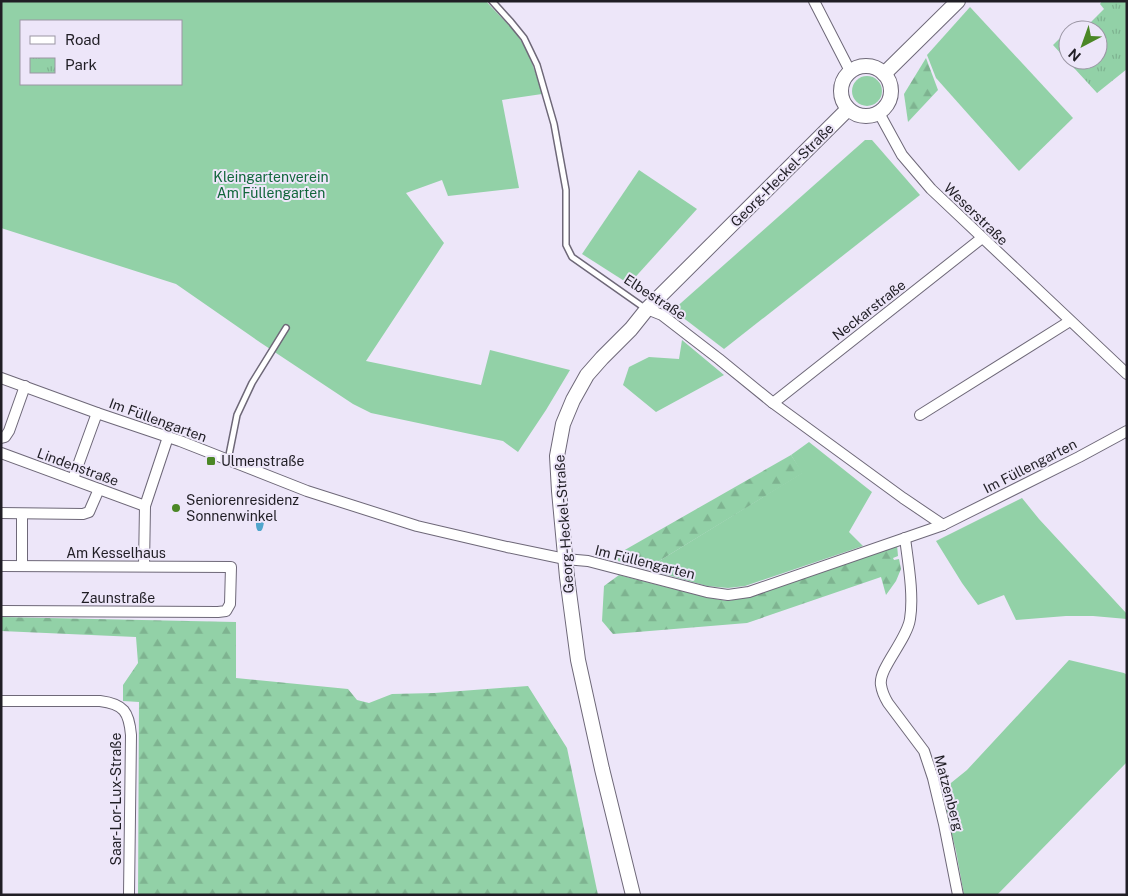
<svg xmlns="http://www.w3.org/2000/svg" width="1128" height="896" font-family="'Public Sans',sans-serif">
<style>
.green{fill:#92d1a7;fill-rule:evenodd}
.forest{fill:url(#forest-firs)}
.park{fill:url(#park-tufts)}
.water{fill:url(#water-ripples)}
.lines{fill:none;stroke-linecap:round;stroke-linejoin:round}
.lane-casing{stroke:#6e6878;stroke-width:8}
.street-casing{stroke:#6e6878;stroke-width:12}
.secondary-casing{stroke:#6e6878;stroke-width:16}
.lane{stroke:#fff;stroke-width:5}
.street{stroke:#fff;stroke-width:10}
.secondary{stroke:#fff;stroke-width:14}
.poi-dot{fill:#4b8726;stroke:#ede6f9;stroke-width:2}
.labels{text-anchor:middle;stroke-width:4;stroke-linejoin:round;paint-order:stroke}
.street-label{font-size:14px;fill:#201e25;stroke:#ede6f9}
.park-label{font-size:14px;fill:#11663b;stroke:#ede6f9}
.poi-label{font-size:14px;fill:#201e25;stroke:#ede6f9;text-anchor:start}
</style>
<defs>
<pattern id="forest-firs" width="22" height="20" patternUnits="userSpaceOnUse" patternTransform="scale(1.25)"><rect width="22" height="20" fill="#92d1a7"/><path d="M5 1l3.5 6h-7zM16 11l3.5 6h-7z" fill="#7eb390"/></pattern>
<pattern id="park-tufts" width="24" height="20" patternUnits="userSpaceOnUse" patternTransform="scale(1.25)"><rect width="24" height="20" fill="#92d1a7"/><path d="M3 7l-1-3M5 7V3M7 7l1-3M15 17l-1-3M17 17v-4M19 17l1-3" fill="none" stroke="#7eb390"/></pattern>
<pattern id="water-ripples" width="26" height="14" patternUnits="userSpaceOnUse" patternTransform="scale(1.25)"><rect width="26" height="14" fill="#50a5cc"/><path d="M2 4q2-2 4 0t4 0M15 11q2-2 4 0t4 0" fill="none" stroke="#4286a5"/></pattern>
</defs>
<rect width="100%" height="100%" fill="#ede6f9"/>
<!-- green -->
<g class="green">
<path d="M1 1H486C496 13 509 24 518 36 530 54 536 73 542 94L502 100 519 188 448 196 442 180 406 193 444 243 366 361 481 385 490 350 570 370 546 410 518 452 503 441 371 413 353 404 261 343 176 284 1 228ZM21 21H181V84H21Z"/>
<polygon points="970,7 1073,118 1019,171 936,78 927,55"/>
<circle cx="867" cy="91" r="15"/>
<polygon points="865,140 872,140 920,195 724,349 673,310"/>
<polygon points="639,170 697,209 629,284 582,254"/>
<polygon points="682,340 724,375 656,412 623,385 629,367 649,357 679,359"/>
<polygon points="809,442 872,492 849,532 863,546 745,586 728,588 707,586 646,569 802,473 791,455"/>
<polygon points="1022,498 1039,519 1127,614 1127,619 1093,616 1066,616 1016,620 1004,595 978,605 962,583 936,541"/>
<polygon points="1069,660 1124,673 1127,675 1127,762 997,895 964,895 956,851 941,791 967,770"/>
</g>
<!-- forest -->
<g class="forest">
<polygon points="926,58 938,90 908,122 904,94"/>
<polygon points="791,455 803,473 646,569 618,561 616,555"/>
<polygon points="897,545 898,556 893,558 894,560 899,559 901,569 896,581 886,595 881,577 747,623 613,634 602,621 604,586 619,575 705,597 727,601 749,597"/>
<polygon points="1,617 236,622 236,678 348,689 357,700 369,703 392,694 434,693 528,686 567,748 598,895 138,895 139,702 123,701 123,685 138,663 136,637 1,631"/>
</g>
<!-- park -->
<polygon class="park" points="1102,1 1127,1 1127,69 1097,93 1053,45 1068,30 1068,60 1098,60 1098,30 1083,30 1104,9 1100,4"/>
<!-- water -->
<path class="water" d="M260 514H263L265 515C264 520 264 528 261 531H258C255 528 256 519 257 515Z"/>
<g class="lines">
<defs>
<g id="lane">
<polyline points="492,1 511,22 524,38 537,65 554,124 566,190 566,245 572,257 646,309"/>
<polyline points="228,460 237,415 252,383 286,328"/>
</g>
<g id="street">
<polyline points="814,1 850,71"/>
<polyline points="879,113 902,155 931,189 1127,374"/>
<polyline points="647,309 662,315 719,359 773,403 903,498 943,525"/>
<polyline points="1,378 97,413 180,441 307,491 417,526 507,547 565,559 588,561 707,592 728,595 749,592 943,525 1079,457 1127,431"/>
<polyline points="773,403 982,238"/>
<polyline points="920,415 1070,321"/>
<polyline points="1,438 5,437 9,431 25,386"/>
<polyline points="1,453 145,506"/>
<polyline points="73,479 97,413"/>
<polyline points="1,513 83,514 89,512 99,489"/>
<polyline points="22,514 22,566"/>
<path d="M905 538C908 562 914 595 910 619 907 640 878 669 881 685 882 692 885 698 888 703L924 751 933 778 944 824 958 895"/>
<polyline points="1,566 231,567 230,604 226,611 218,612 1,611"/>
<polyline points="144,566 145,506 168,437"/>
<path d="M1 701H100C124 704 129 712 131 735L129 895"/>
</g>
<g id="secondary">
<circle cx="866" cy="91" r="25"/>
<polyline points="884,74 958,1"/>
<polyline points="633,895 602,769 578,660 567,577 559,491 557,456 563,424 573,400 587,375 602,358 631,329 647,309 848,109"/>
</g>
</defs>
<!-- lane casing -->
<use href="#lane" class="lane-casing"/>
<!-- street casing -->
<use href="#street" class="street-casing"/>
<!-- secondary casing -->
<use href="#secondary" class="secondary-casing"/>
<!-- lane -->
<use href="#lane" class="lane"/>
<!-- street -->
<use href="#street" class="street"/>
<!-- secondary -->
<use href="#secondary" class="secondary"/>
</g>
<!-- markers -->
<g class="poi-dot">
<rect x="206" y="456" width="10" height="10" rx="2.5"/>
<circle cx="176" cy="508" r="5"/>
</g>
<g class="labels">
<!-- street labels -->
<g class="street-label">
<text transform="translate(782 175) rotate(-45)" y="5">Georg-Heckel-Straße</text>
<text transform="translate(976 214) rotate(44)" y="5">Weserstraße</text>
<text transform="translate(655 297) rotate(33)" y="5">Elbestraße</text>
<text transform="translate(869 310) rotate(-38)" y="5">Neckarstraße</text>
<text transform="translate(158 420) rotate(20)" y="5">Im Füllengarten</text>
<text transform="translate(1030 466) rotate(-27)" y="5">Im Füllengarten</text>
<text transform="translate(78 467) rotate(20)" y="5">Lindenstraße</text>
<text transform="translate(564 524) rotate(-94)" y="5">Georg-Heckel-Straße</text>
<text x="116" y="558">Am Kesselhaus</text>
<text transform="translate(645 562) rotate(14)" y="5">Im Füllengarten</text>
<text x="118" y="603">Zaunstraße</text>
<text transform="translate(949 793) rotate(75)" y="5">Matzenberg</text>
<text transform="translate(116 799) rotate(-90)" y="5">Saar-Lor-Lux-Straße</text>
</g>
<!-- park labels -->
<g class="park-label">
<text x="271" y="182">Kleingartenverein<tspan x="271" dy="16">Am Füllengarten</tspan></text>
</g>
<!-- poi labels -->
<g class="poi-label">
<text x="221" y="466">Ulmenstraße</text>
<text x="186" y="505">Seniorenresidenz<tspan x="186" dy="16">Sonnenwinkel</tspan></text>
</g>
</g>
<!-- border -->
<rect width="1128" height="896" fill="none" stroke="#201e25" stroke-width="5"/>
<!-- legend -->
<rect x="20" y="20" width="162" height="65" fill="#ede6f9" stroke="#9b96a4"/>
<rect x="30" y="36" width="25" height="8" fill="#ffffff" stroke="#9b96a4"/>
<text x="65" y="45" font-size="15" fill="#201e25">Road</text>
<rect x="30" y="58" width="25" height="15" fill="url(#park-tufts)" stroke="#9b96a4"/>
<text x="65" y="70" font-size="15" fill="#201e25">Park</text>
<!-- north arrow -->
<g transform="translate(1083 45) rotate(221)"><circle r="24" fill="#ede6f9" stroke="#9b96a4"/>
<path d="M0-4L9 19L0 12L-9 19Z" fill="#4b8726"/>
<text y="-8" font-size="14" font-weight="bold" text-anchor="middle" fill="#201e25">N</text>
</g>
</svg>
